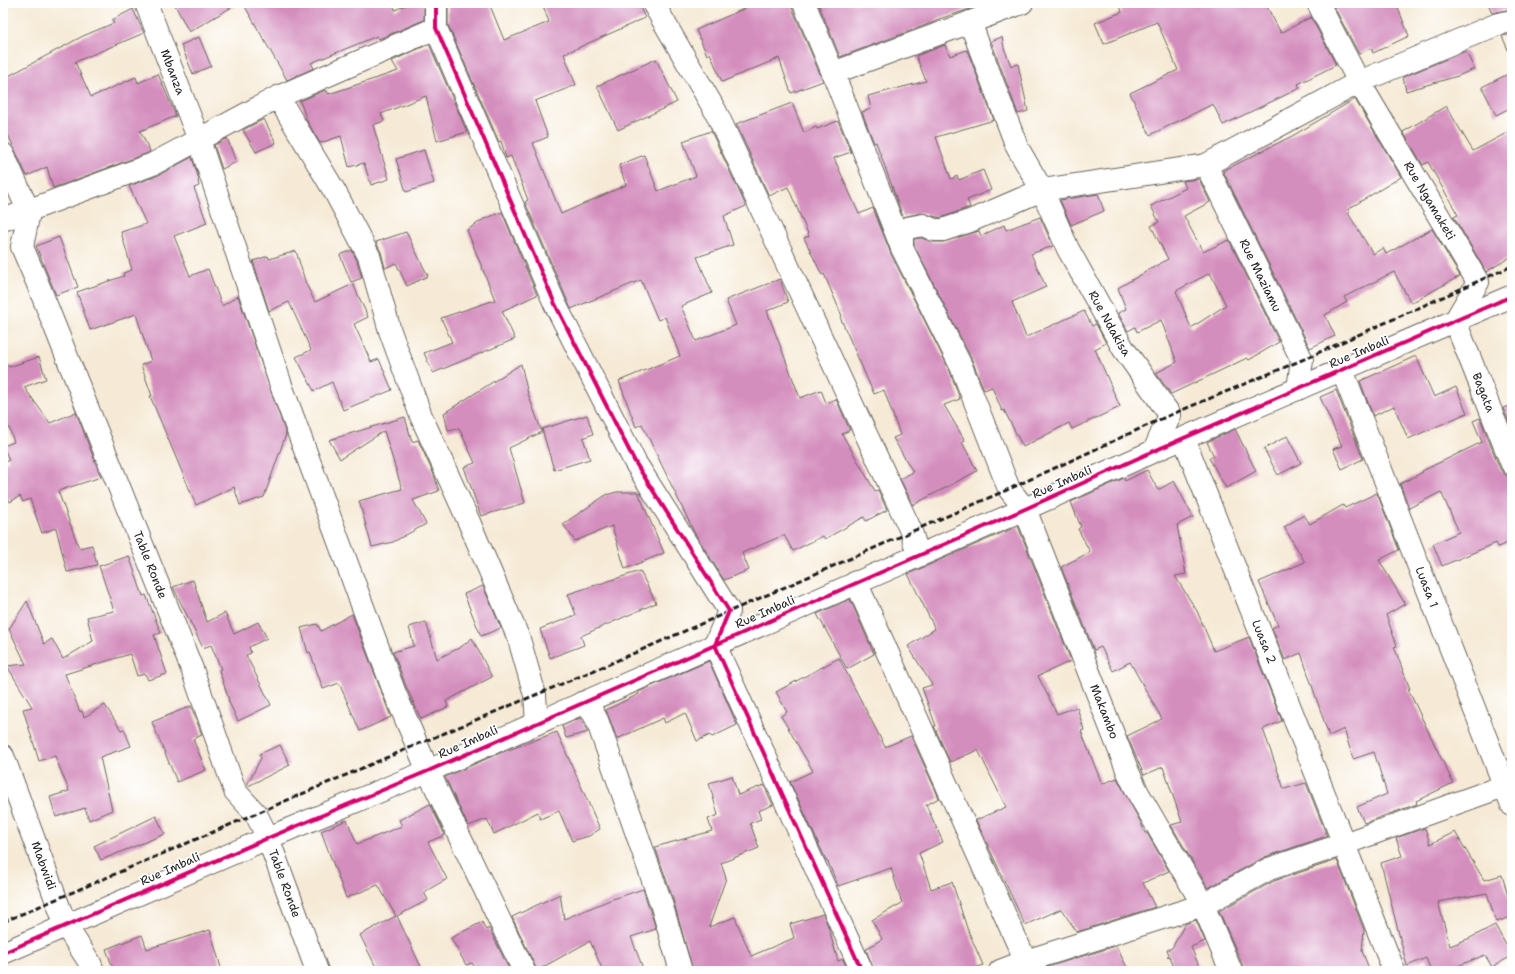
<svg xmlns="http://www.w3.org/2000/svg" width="1515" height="974" font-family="'Shantell Sans',sans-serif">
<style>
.building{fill:#d48ebe;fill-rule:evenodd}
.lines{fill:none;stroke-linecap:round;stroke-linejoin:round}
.minor-casing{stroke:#68645d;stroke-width:24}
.minor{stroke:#fff;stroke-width:22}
.rail{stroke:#1c1c1c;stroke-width:3;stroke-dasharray:6 3;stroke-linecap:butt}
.cycleway-casing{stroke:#fff;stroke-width:6}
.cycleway{stroke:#d6006c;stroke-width:4}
.labels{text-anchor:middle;stroke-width:3.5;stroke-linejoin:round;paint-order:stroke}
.street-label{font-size:12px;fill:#1c1c1c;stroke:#fff}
</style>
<rect width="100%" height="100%" fill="#fff"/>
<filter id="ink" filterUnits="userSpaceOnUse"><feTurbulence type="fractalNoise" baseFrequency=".025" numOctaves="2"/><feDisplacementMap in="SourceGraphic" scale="8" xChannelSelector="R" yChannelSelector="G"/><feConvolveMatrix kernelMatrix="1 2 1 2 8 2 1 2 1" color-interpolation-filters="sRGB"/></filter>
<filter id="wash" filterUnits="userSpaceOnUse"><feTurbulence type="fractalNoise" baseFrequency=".012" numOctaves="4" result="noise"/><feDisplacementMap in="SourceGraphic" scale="16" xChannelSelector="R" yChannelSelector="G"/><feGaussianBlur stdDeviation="0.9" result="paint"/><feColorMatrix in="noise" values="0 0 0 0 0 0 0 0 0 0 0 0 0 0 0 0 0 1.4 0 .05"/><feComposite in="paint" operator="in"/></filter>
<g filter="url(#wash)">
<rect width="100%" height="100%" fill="#f6ead6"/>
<g id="blocks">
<!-- building -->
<g class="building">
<polygon points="174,3 239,3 189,32"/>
<polygon points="243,3 393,3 395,10 410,3 424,3 424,20 379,39 377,36 311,63 314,68 287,80"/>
<polygon points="448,3 489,3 504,40 549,22 542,3 638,3 645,18 564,54 576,85 535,101 548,137 533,143 561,214 626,185 619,165 644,155 658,191 696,176 683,141 711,131 746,206 724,216 733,245 697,257 712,293 681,306 696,341 736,325 726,300 780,279 788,302 767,311 800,398 821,390 826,403 836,399 850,430 842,434 875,491 878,490 887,510 866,521 864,517 825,539 823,536 793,551 784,535 742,553 749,570 724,580 694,532 642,424 636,427 619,381 680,356 665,317 658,320 641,280 571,309 525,202 528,200 511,156 506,158 501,141 499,142 448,25"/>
<polygon points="757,3 792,3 792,8 823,81 791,93 779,58 722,82 710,53 707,55 696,30"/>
<polygon points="818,3 976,3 976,7 936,20 937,21 840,57"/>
<polygon points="1119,3 1265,3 1281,33 1311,17 1336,65 1298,84 1300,88 1223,125 1213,104 1150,135 1130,93 1178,70 1157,22 1104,44 1095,23 1122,12"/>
<polygon points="1338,3 1396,3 1409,36 1373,53 1371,48 1359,54 1333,5"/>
<polygon points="1488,3 1512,3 1512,9 1492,13"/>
<polygon points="133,9 144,33 75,62 91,97 136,77 138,83 158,74 176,116 140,131 150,151 148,153 53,188 47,167 27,176 3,124 3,79 83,36 114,23 112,20"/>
<polygon points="1512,34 1512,59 1502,36"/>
<polygon points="199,37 211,66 193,74 181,45"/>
<polygon points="1002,37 1004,48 1011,66 1018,64 1028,111 1018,114 991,41"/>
<polygon points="429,44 467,132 437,141 426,96 381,114 384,121 373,125 389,179 371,185 364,163 349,167 341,136 320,143 307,121 300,101 326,90 329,94 398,71 392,61"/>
<polygon points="945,45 950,56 967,50 994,120 936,137 951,179 957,176 959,180 983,170 991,190 967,200 970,207 941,218 921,213 903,217 876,142 874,143 862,112 871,109 868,96 926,81 916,56"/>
<polygon points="1466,51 1474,69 1458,76 1406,91 1403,77"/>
<polygon points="656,59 677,102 618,130 597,86"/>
<polygon points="1512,72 1512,107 1496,115 1482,87"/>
<polygon points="1355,99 1401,177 1348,209 1350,212 1348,213 1373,254 1383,248 1386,254 1432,229 1460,276 1411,303 1394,272 1344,297 1347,302 1325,315 1335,336 1310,348 1223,171 1294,135"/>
<polygon points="792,103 804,133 816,127 817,129 838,121 851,152 834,158 859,214 873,208 891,254 950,371 960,399 944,405 965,441 962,442 977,471 913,505 900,479 913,472 893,438 900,435 884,390 874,394 840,317 842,316 824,274 822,275 804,238 809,236 788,187 769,196 736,124"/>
<polygon points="1446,106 1473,151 1512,130 1512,256 1486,272 1454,217 1458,215 1428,162 1423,165 1403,132"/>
<polygon points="264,119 276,143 256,152 243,130"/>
<polygon points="227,138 236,162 222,169 214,145"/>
<polygon points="424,150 434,183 406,192 396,159"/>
<polygon points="192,157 199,180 198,181 199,186 194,188 207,223 174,236 190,276 208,269 222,306 238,296 286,434 264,497 240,505 234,487 196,505 150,396 152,396 141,365 151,361 136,314 90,330 77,292 124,276 123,273 132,270 121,232 146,224 129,186 159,175"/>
<path d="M1199 179 1210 202 1184 216 1203 252 1229 240 1279 342 1249 360 1247 358 1171 394 1156 373 1177 362 1161 320 1137 332 1135 327 1128 331 1118 313 1126 309 1118 288 1168 259 1151 226 1159 222 1151 206 1186 188 1183 181ZM1210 273 1226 305 1191 328 1176 291Z"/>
<polygon points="1098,194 1104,211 1071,225 1060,200"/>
<polygon points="502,212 537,295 502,311 515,339 433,373 424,353 452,342 441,318 495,300 467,230 484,219"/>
<polygon points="1040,217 1053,246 1031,254 1046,287 1012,302 1026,337 1084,311 1092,326 1096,324 1106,343 1095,349 1120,407 1072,429 1069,423 1023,447 1004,410 1002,411 992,387 984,390 972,360 914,245 914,239 921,238 934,242 943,242 979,231 981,236 1004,225 1006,230"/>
<polygon points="406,232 428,276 407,286 396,263 385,268 381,252 376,242"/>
<polygon points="59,237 78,287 56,295 36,246"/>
<polygon points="352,250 357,261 362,278 351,282 340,255"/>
<polygon points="296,251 306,284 315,302 353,284 368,317 354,324 371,362 379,359 392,390 343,410 332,382 314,391 296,357 311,350 289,302 269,311 253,261 268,256 269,259"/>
<polygon points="1416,356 1434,397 1456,387 1467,413 1408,439 1394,406 1373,416 1360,381"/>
<polygon points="39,357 46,379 24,387 50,423 76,412 101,477 58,491 79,548 92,545 97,565 67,572 56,528 42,533 30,499 23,502 20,496 10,502 3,490 3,463 9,460 3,446 14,442 3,410 3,358 9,367"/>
<polygon points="521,364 528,394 542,432 509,448 525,503 481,516 464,467 475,463 459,428 448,430 444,413"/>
<polygon points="1336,390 1363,459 1342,469 1333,449 1342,446 1320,397"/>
<polygon points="1512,405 1512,430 1503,408"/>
<polygon points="587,415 593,434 583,438 590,459 554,470 542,429"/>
<polygon points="405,417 412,442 418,440 434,475 439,491 413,500 426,524 393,542 372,547 359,501 402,489 384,431 340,459 329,440"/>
<polygon points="1480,418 1500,469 1506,476 1512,476 1512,541 1498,547 1496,543 1442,566 1433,544 1459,532 1441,492 1409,508 1400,484 1423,472 1422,471 1482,442 1473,421"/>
<polygon points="1235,429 1256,471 1226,488 1209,458 1214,456 1207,442"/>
<polygon points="1287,436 1301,463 1278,475 1264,449"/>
<polygon points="1147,470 1158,490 1174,481 1193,517 1177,525 1186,574 1175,576 1197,611 1214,651 1249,637 1282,721 1263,729 1284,789 1306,783 1327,836 1265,857 1208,888 1171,825 1182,822 1163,767 1144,775 1127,736 1162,719 1130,662 1113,671 1101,647 1094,650 1061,567 1090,552 1078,529 1081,527 1071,502 1124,478 1125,481"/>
<polygon points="617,492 638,492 664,553 625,569 612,526 575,541 563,524 606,495"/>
<polygon points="1377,493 1399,550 1379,560 1405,604 1386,615 1397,646 1394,647 1410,689 1408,689 1453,783 1416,801 1417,804 1364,823 1357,807 1387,794 1374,752 1353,759 1344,729 1329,736 1301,653 1285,660 1272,628 1278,625 1259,582 1305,562 1284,527 1304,515 1310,524 1343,505 1345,508"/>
<polygon points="1018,526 1071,661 1038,676 1057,714 1077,707 1084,730 1081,731 1102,784 1117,778 1141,823 1145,833 1147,833 1169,871 1143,883 1155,907 1077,932 1061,909 1025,925 976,820 1006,807 978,750 950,762 934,726 936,726 922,688 932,685 908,646 935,629 908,574"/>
<polygon points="129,556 143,596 146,595 161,633 154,635 167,674 148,680 145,674 137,676 130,654 65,674 80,712 82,711 84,717 105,705 121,730 124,729 131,746 100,757 112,810 89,820 85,808 56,817 50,797 69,791 55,756 39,761 23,709 32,707 7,666 26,664 9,629 27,601 44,644 52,639 63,659 93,641 87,617 114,611 99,566"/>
<polygon points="640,571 656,603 581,636 584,645 550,658 540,629 576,615 568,594"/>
<polygon points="193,580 207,622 225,613 234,634 258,622 267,638 249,647 251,653 246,655 271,705 238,721 228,700 229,700 219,670 221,669 211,645 203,648 173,587"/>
<polygon points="483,586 501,628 481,636 464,594"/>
<polygon points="850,599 874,654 847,669 817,614"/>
<polygon points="352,614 391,717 360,731 339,683 323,689 310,652 308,653 301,628 317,624 321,631"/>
<polygon points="426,622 437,659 461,647 472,638 492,677 446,701 448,707 421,719 406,686 393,652 414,646 409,627"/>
<polygon points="839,658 885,747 911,736 939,798 926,805 943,842 919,853 931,889 952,882 967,928 983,965 969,971 874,971 866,949 882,939 872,920 902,903 891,868 838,886 828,862 827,862 790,782 813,771 781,716 787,712 776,692"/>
<polygon points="709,661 737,725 712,737 710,735 697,741 685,713 665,723 663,718 617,739 606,710 639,694 638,692"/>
<polygon points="191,706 202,735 193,739 206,770 177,782 152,722"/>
<polygon points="580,718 588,732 566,738 562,726"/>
<polygon points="557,732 600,829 589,836 572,841 559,811 540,819 538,812 494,834 487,819 468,826 445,777 495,755"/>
<polygon points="280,745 290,765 248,786 247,785 261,758 259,754"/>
<polygon points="732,776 738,795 764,785 773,805 758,811 761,819 750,823 759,848 721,863 726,878 709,927 735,917 751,956 794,938 790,924 823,914 828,926 838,961 843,959 848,971 693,971 672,896 655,847 712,831 708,819 718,815 709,783"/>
<polygon points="430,804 445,835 428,842 447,879 424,892 428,900 397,916 423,971 378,971 360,935 396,916 378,885 346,898 321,831 347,820 357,844 402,826 399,820"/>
<polygon points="156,816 165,834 101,860 94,846"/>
<polygon points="1425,828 1430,844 1455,832 1484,880 1502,875 1512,910 1512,917 1496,922 1487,893 1438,902 1450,946 1470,938 1495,925 1512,956 1492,967 1485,955 1445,971 1431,971 1426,958 1407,966 1381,863 1402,856 1396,838"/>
<polygon points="1337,860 1364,930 1362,951 1370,971 1243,971 1243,966 1219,911 1274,881"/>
<polygon points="643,889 656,929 631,937 644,971 603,971 590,941 536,971 535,966 512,917 560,894 564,919 610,900"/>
<polygon points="1196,920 1205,941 1191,947 1201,971 1175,971 1170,956 1167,957 1169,954 1167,950 1172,948 1185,924"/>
<polygon points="482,922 486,930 489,928 510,971 477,971 472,963 466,965 451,938"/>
<polygon points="210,930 222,971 114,971 106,949 142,935 147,949"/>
<polygon points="1116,946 1129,971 1045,971 1044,968"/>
</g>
</g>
</g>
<g filter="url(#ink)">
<use href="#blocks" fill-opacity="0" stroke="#68645d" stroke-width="1"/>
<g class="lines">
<defs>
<g id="minor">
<path id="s1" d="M146 3 199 140 281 385 394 691 428 771 524 971"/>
<polyline points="436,3 436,28 555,304 635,462 729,611 715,645 862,971"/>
<polyline points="653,3 716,112 780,249 911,531 918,555"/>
<path id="s2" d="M804 3 833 73 902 248 961 366 1009 489 1025 509 1128 772 1138 793 1203 905 1231 971"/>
<path id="s3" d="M1318 3 1359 82 1478 282 1455 321 1512 464"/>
<path id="s4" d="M970 22 1017 147 1042 190 1068 249 1123 348 1170 415 1154 451"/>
<polyline points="833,73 1022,3"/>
<polyline points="278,97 335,192 369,256 390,331 421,416 469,522 519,639 535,695 537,723"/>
<path id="s5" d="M3 154 29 212 22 247 37 282 192 669 235 791 256 814 268 838 317 971"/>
<path id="s6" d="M1206 165 1302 360 1298 389"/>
<polyline points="3,220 153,164 278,97 436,28"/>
<polyline points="902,248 902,235 907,228 923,225 934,230 943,230 970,221 1042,190 1206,165 1359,82 1498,24 1512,21"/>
<path id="s7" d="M1342 370 1512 805"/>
<path id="s8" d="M1184 439 1394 971"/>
<polyline points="856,582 1030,971"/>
<polyline points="582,703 592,711 597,720 660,900 681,971"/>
<path id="s9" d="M3 756 66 926 90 963 93 971"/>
<polyline points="3,953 268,838 428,771 1025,509 1154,451 1512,296"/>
<polyline points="1000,971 1026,961 1203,905 1269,869 1344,844 1512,783"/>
</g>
</defs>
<!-- minor casing -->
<use href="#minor" class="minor-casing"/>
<!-- minor -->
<use href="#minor" class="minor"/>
<!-- rail -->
<polyline class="rail" points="3,922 416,745 607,665 1009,489 1170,415 1302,360 1512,266"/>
<defs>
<g id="cycleway">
<polyline points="436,3 436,28 555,304 635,462 729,611 715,645 862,971"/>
<polyline points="3,953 268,838 428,771 1025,509 1154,451 1512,296"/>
</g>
</defs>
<!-- cycleway casing -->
<use href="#cycleway" class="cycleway-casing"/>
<!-- cycleway -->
<use href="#cycleway" class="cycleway"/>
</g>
</g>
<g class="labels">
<!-- street labels -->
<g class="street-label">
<text dy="4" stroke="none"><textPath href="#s1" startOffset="74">Mbanza</textPath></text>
<text dy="4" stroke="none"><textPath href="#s3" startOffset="227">Rue Ngamaketi</textPath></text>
<text dy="4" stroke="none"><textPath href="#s6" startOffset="123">Rue Maziamu</textPath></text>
<text dy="4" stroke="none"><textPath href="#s4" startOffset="333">Rue Ndakisa</textPath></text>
<text transform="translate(1359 352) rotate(-23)" y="4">Rue Imbali</text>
<text dy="4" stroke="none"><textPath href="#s3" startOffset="444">Bagata</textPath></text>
<text transform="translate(1062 482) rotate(-24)" y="4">Rue Imbali</text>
<text dy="4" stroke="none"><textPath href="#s5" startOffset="442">Table Ronde</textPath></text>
<text dy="4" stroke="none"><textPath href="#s7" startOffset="233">Luasa 1</textPath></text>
<text transform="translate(765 612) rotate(-24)" y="4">Rue Imbali</text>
<text dy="4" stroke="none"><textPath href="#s8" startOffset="218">Luasa 2</textPath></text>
<text dy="4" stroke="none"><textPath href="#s2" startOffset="771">Makambo</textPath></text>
<text transform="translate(468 742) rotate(-24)" y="4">Rue Imbali</text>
<text dy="4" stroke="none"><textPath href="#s9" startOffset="117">Mabwidi</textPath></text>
<text transform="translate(170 869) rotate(-24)" y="4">Rue Imbali</text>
<text dy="4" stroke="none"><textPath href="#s5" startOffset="790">Table Ronde</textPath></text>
</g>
</g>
<!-- margin -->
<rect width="1515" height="974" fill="none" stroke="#fff" stroke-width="16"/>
</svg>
